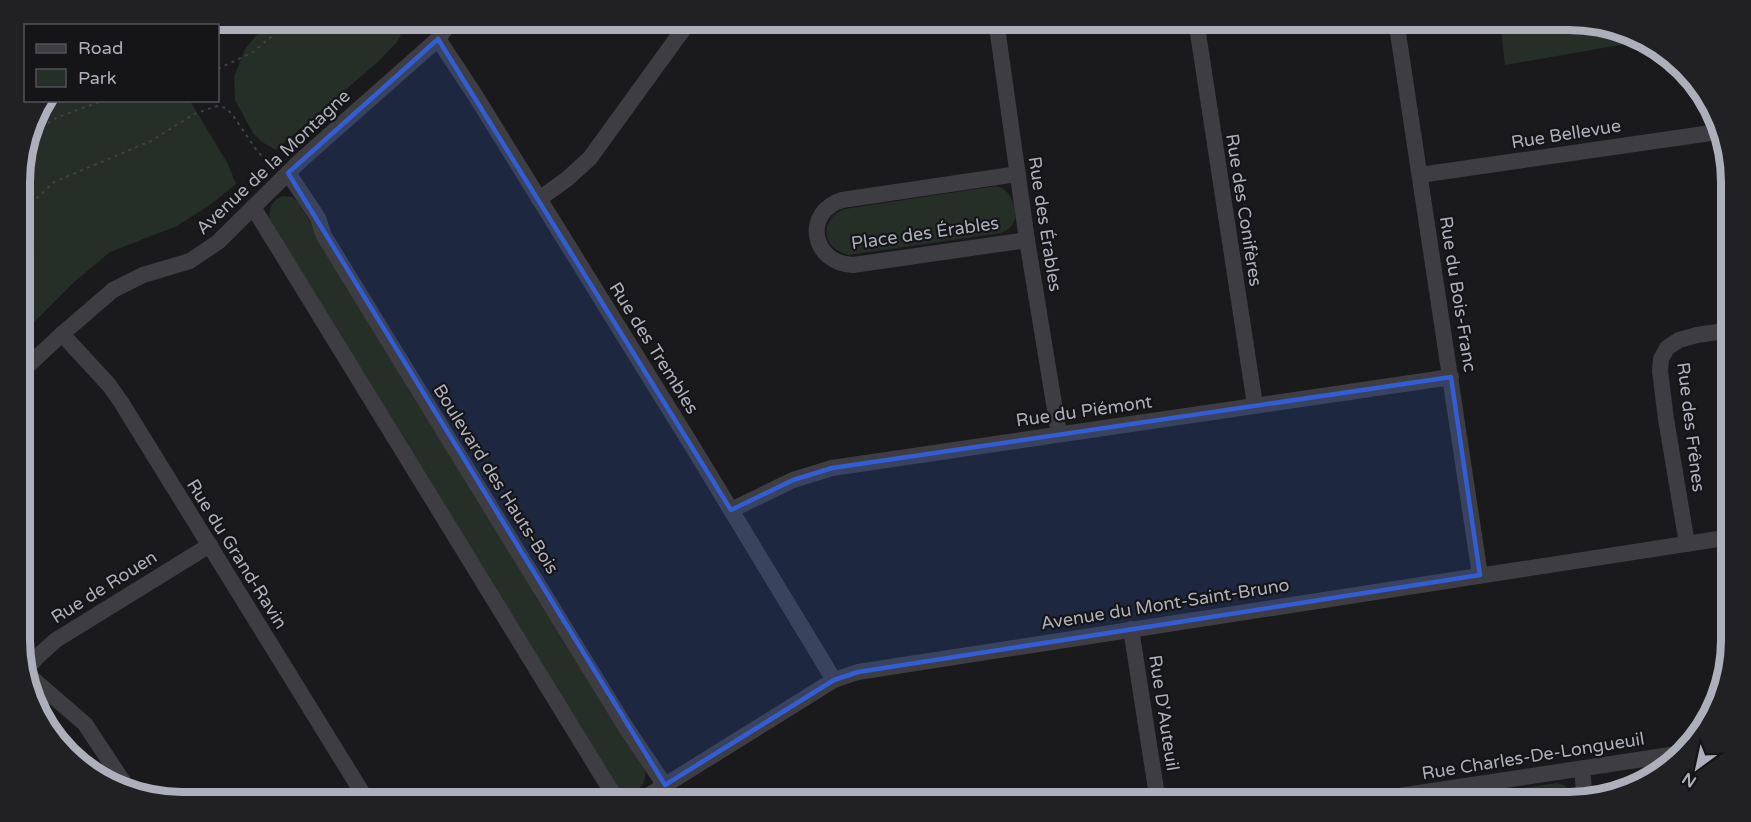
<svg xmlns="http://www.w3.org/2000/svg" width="1751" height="822" font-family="'Varela Round',sans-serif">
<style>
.green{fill:#262e28}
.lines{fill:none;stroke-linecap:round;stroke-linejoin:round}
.path{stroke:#414247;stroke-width:2;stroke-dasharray:3 4.5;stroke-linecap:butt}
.minor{stroke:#3d3d42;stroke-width:16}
.marked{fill:#335dd4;fill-opacity:0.2;stroke:#335dd4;stroke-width:4.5;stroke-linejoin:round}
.labels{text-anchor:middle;stroke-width:4.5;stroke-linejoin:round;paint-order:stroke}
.street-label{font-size:18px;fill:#adafba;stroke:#151517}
.rim{fill:none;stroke:#adafba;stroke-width:8}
</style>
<rect width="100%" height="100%" fill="#1a1a1c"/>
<!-- green -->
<g class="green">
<polygon points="272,20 367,20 391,27 401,35 397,42 380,60 276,150 262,142 253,133 235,100 234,77 245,49 265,25"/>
<polygon points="1500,20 1569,20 1631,32 1643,41 1505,65"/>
<polygon points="44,101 190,101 228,164 236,184 210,205 177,226 110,252 73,283 20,336 20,171 36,110"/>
<path d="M989 187C993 187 996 186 999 187 1012 190 1019 214 1013 224 1010 229 1006 231 1001 233L849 255C822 250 818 220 844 209Z"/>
<path d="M282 196 292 197 297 201 645 767C648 786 637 795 619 790L270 222C268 210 271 201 282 196Z"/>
<path d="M1557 783C1568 785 1572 791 1575 802H1427Z"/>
</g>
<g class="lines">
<!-- path -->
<g class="path">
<polyline points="174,21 176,26"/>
<polyline points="218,69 253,52 291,20"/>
<polyline points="211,100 215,107"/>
<polyline points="29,136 56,118 104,100"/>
<polyline points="20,214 54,182 151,141 194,114 217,106 226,108 232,114 257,151 272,166"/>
</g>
<!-- minor -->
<g class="minor">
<polyline points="996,20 1027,240 1059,434"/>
<polyline points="1196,20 1255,405"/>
<polyline points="1396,20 1480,575"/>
<polyline points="438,39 475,95 694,449 834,680"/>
<polyline points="288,173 318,218 324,236 625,726 676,802"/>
<path d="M1018 174 842 200C803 212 811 263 853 265L1027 240"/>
<polyline points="1420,175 1718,132"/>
<polyline points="539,199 567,179 590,158 690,20"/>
<polyline points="253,207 618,802"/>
<polyline points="62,334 109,385 121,402 368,802"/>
<polyline points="20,373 62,334 113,290 143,275 190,261 218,242 300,161 438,39 452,20"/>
<polyline points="731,510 793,480 832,468 1451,377"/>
<polyline points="1687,544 1666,419 1660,371 1661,359 1667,348 1679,340 1697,335 1731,330"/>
<polyline points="1131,629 1158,802"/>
<polyline points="25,671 37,657 56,640 210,545"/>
<polyline points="26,673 85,724 130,792"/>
<polyline points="1582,769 1585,800"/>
<polyline points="638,802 834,680 858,672 1731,537"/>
<polyline points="1359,802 1677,754"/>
</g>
</g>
<!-- marked area -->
<path class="marked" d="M438 39 731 510 793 480 832 468 1451 377 1480 575 858 672 834 680 665 785 288 173Z"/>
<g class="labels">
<!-- street labels -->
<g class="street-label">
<text transform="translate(1566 134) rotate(-9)" y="6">Rue Bellevue</text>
<text transform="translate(273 162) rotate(-43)" y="6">Avenue de la Montagne</text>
<text transform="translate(1244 210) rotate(81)" y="6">Rue des Conifères</text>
<text transform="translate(1045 224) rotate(81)" y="6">Rue des Érables</text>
<text transform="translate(925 233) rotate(-8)" y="6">Place des Érables</text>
<text transform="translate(1458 294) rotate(81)" y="6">Rue du Bois-Franc</text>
<text transform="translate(654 348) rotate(58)" y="6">Rue des Trembles</text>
<text transform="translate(1084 411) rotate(-8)" y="6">Rue du Piémont</text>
<text transform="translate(1691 427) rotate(83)" y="6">Rue des Frênes</text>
<text transform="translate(496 479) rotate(58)" y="6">Boulevard des Hauts-Bois</text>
<text transform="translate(237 554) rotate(58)" y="6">Rue du Grand-Ravin</text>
<text transform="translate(104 587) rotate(-32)" y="6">Rue de Rouen</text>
<text transform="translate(1165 604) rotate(-9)" y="6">Avenue du Mont-Saint-Bruno</text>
<text transform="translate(1164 713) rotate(81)" y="6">Rue D'Auteuil</text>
<text transform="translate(1533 756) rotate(-9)" y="6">Rue Charles-De-Longueuil</text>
</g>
</g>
<!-- crop -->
<path d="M0 0H1751V822H0ZM182 30H1569A152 152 0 0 1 1721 182V640A152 152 0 0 1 1569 792H182A152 152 0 0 1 30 640V182A152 152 0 0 1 182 30Z" fill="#212124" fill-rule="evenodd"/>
<path class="rim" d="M182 30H1569A152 152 0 0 1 1721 182V640A152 152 0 0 1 1569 792H182A152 152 0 0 1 30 640V182A152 152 0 0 1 182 30Z"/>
<!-- legend -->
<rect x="24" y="24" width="195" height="78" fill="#151517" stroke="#525358" stroke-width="1.5"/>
<rect x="36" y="44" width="30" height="9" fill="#3d3d42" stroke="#525358" stroke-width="1.5"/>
<text x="78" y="54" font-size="18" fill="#adafba">Road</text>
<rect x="36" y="69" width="30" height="18" fill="#262e28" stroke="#525358" stroke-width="1.5"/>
<text x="78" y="84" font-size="18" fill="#adafba">Park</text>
<!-- north arrow -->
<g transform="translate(1697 768) rotate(213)" stroke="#151517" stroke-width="4.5" paint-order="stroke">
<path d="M0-4.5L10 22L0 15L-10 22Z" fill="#adafba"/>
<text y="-9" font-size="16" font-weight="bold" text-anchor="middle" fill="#adafba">N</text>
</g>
</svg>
